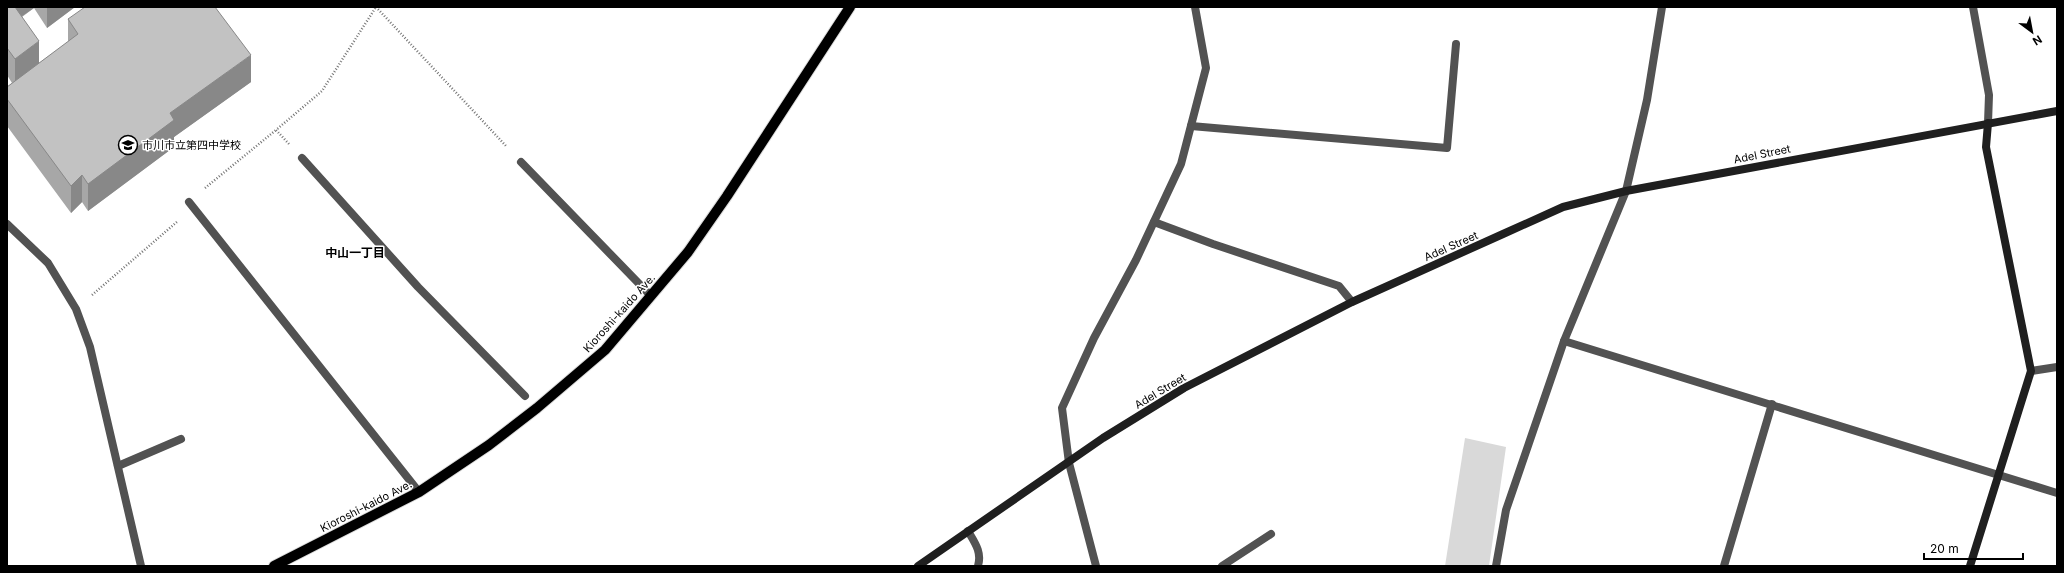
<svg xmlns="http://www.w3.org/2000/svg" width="2064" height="573" font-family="Inter,'Noto Sans JP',sans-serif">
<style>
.green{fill:#d9d9d9}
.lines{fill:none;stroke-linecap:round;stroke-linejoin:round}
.primary-casing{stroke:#dbdbdb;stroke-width:12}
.path{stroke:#747474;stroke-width:2.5;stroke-dasharray:1 2;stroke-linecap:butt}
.lane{stroke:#525252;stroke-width:8}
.street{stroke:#525252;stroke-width:8}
.secondary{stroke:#1f1f1f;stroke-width:8}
.primary{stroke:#000;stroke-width:10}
.wall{fill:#a7a7a7}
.shaded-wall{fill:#888}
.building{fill:#c2c2c2;stroke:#888}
.labels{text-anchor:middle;stroke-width:3;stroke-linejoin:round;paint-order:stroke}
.poi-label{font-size:11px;fill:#000;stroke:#fff;text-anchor:start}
.street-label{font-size:11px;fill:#000;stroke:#fff}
.neighbourhood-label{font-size:12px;font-weight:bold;fill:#000;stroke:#fff}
</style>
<rect width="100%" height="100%" fill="#fff"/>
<!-- green -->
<polygon class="green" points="1465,438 1506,447 1489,566 1445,566"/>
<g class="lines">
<defs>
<polyline id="primary" points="274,566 419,492 489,445 537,408 605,350 688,252 727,196 850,7"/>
</defs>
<!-- primary casing -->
<use href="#primary" class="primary-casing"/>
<!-- path -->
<g class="path">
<polyline points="376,7 507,147"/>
<polyline points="289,144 276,130 322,91 376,7"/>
<polyline points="205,188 276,130"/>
<polyline points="92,295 178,221"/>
</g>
<!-- lane -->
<g class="lane">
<polyline points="302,158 418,287 525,396"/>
<polyline points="521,162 651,296"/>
<polyline points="1154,222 1213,244 1339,286 1352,302"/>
<polyline points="118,466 181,439"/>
<polyline points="1222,566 1271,534"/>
</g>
<!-- street -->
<g class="street">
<polyline points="1973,7 1989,95 1988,123"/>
<polyline points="1191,126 1447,148 1456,44"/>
<polyline points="189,202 419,492"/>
<polyline points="7,224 48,263 76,309 90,347 141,566"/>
<polyline points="1564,341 2057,493"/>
<polyline points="2031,371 2057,367"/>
<path d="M968 531C975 543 982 552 978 566"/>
<polyline points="1096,566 1069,463 1062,408 1094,338 1136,260 1181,164 1206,68 1195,7"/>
<polyline points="1496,566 1506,510 1564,341 1626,191 1647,100 1662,7"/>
<polyline points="1724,566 1772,404"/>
</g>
<!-- secondary -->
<g class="secondary">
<polyline points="918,566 1103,438 1184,388 1352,302 1503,234 1563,207 1626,191 2057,111"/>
<polyline points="1970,566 2031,371 1986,147 1988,123"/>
</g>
<!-- primary -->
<use href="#primary" class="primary"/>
</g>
<!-- wall -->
<polygon class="wall" points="7,7 75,7 47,28 34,8 22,17 39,63 68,42 68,19 251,82 174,137 174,147 88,211 82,202 71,213 7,126 7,87 12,83 7,75"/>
<!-- shaded-wall -->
<g class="shaded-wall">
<polygon points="9,7 34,7 34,8 9,25"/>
<polygon points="47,7 75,7 47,28"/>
<polygon points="39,41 39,68 15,86 15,59"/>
<polygon points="251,55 251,82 174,137 174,147 88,211 88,184 170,113"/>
<polygon points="82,175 82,202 71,213 71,186"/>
</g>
<!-- building -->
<g class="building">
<polygon points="7,7 15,7 39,41 15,59 7,48"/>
<polygon points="85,7 215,7 251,55 170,113 174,120 88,184 82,175 71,186 7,99 7,87 78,34 68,19"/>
</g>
<!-- icons -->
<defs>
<symbol id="school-ring" viewBox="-11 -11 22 22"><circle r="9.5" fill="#fff" stroke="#000" stroke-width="1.5"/><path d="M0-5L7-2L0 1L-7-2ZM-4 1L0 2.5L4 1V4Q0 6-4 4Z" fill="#000"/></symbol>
</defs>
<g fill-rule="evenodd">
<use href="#school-ring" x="117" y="134" width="22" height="22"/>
</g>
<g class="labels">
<!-- poi labels -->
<g class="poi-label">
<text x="142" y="149">市川市立第四中学校</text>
</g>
<!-- street labels -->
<g class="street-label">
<text transform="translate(1762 154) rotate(-11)" y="4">Adel Street</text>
<text transform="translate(1451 246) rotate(-24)" y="4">Adel Street</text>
<text transform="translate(619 313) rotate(-48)" y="4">Kioroshi-kaido Ave.</text>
<text transform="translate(1160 391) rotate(-31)" y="4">Adel Street</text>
<text transform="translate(366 506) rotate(-27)" y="4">Kioroshi-kaido Ave.</text>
</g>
<!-- neighbourhood labels -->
<g class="neighbourhood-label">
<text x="355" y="257">中山一丁目</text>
</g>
</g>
<!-- border -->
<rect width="2064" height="573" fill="none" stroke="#000000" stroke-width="16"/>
<!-- north arrow -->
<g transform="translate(2032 32) rotate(148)" stroke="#ffffff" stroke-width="3" paint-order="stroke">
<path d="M0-3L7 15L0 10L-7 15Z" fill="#000000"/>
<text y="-6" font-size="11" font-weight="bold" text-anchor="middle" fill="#000000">N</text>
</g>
<!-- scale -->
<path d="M1924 553v6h99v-6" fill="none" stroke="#000000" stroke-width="2"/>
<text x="1930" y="553" font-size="12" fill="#000000" stroke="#ffffff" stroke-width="3" paint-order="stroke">20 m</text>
</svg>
